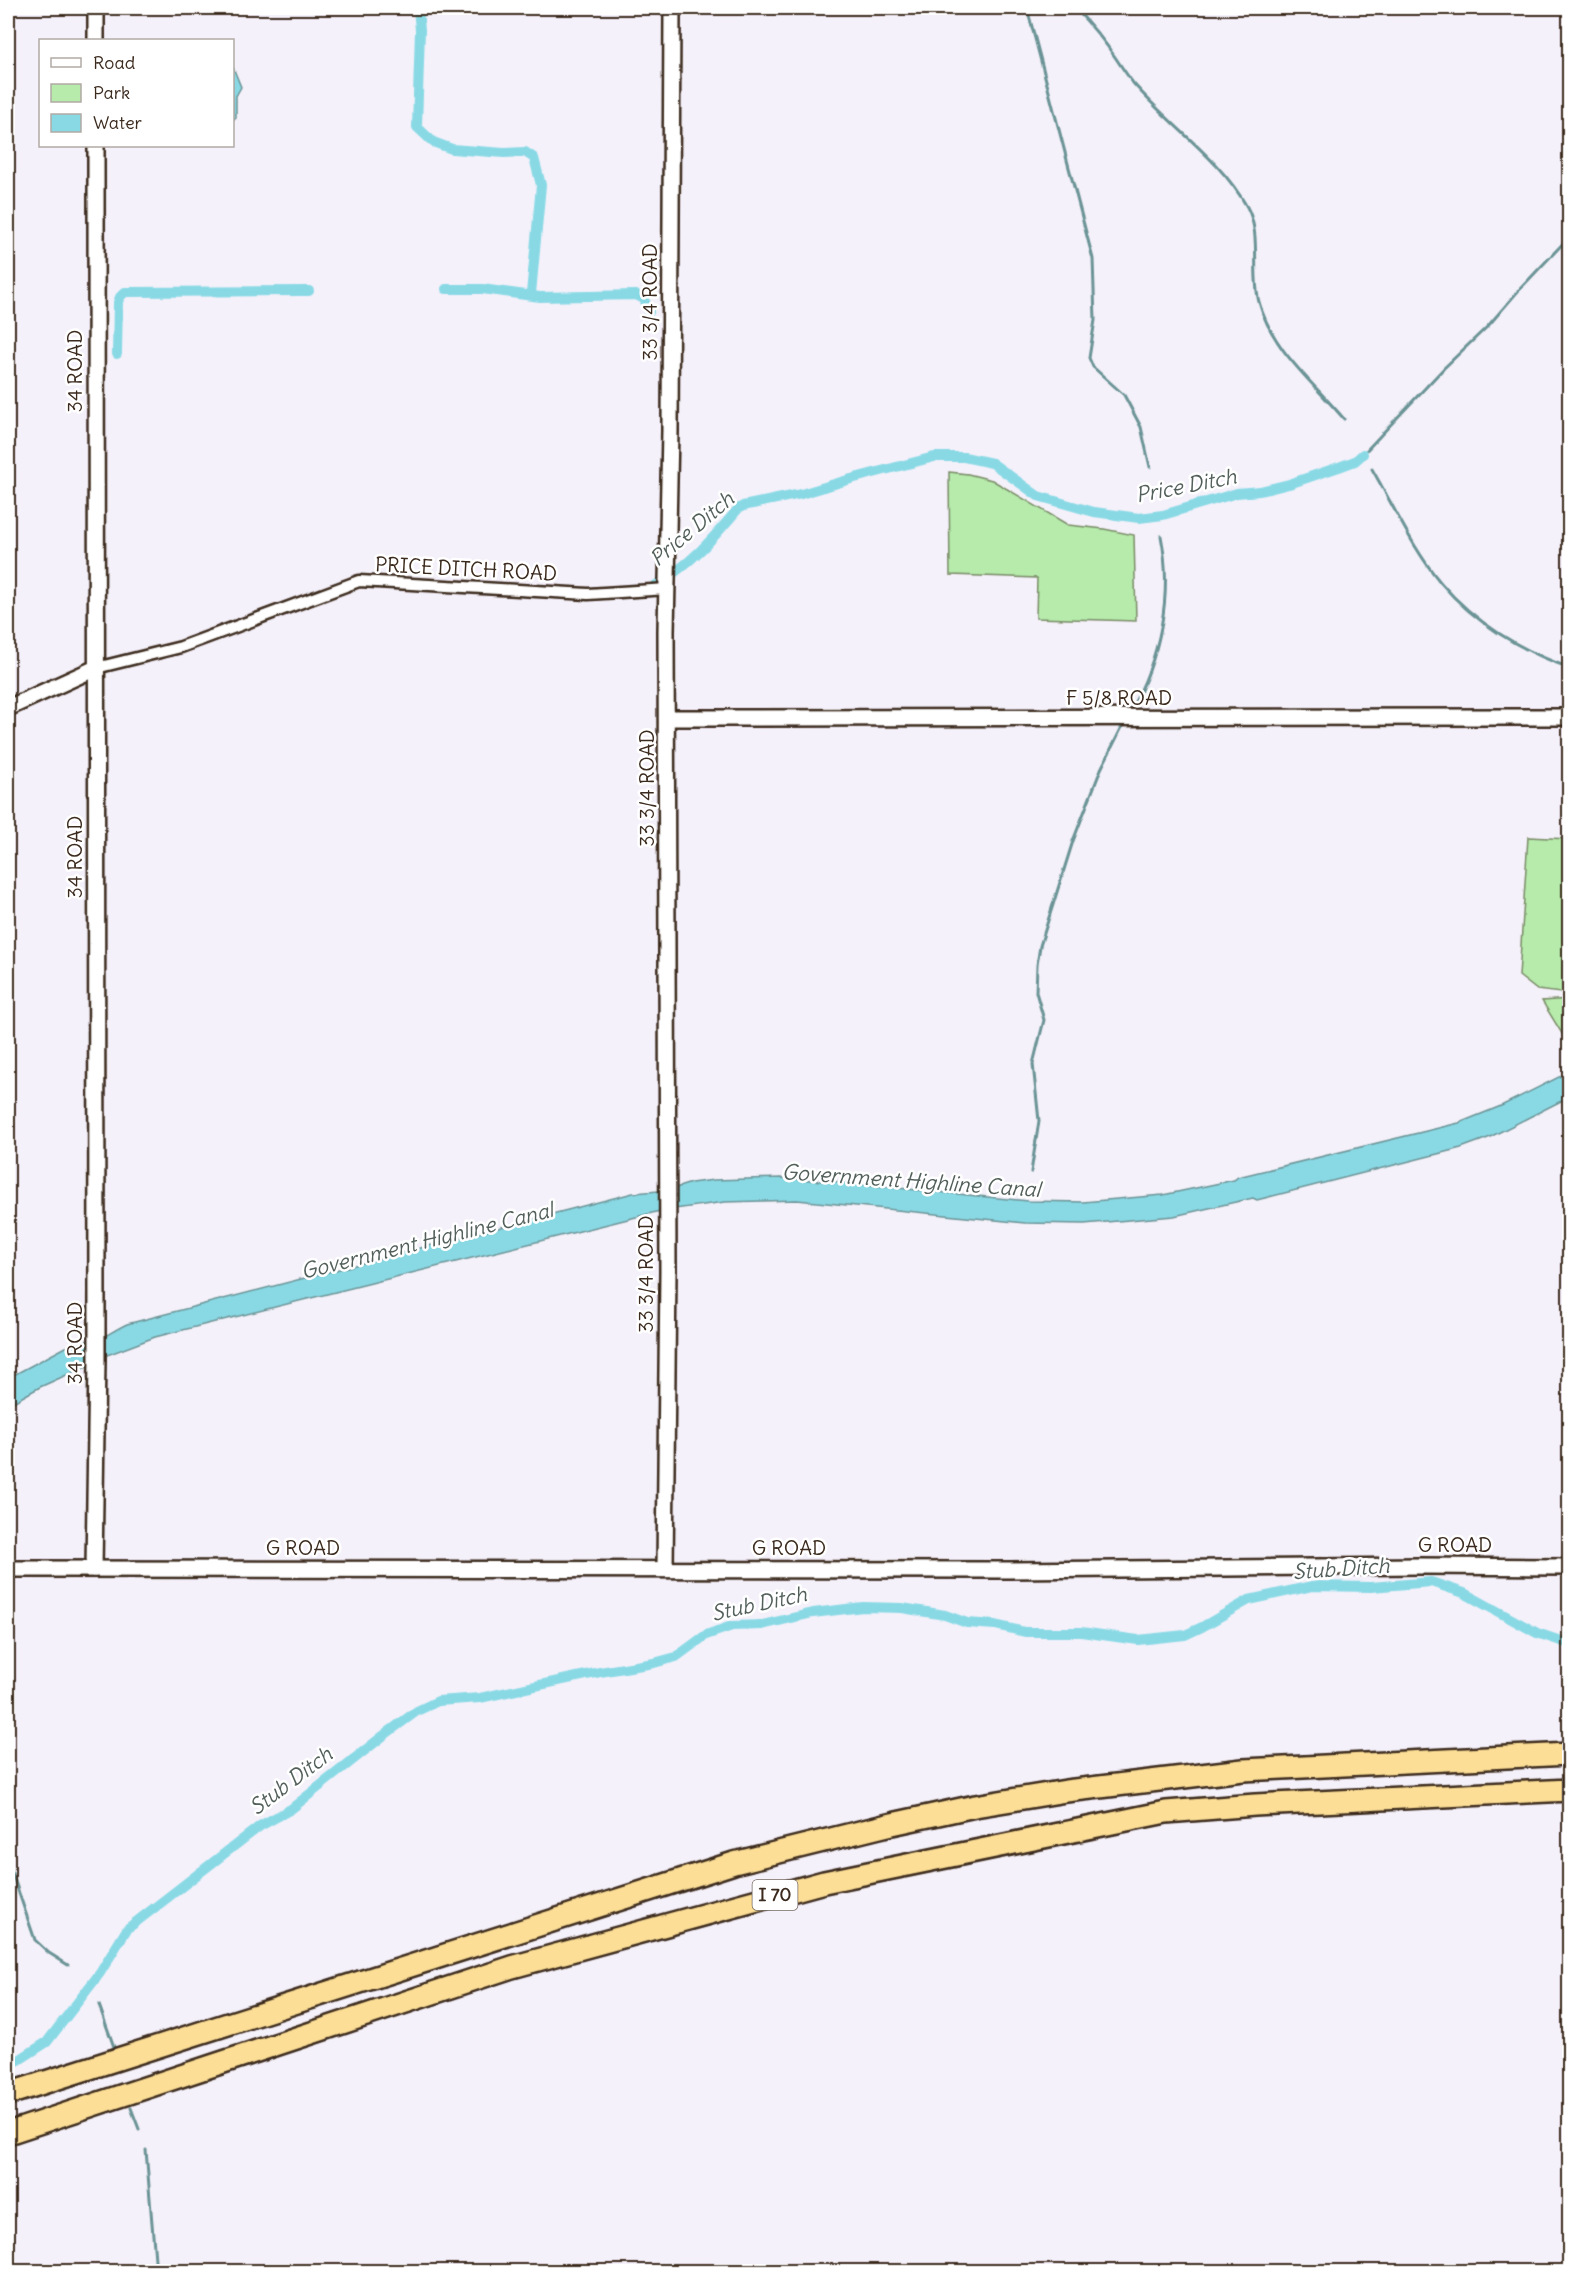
<svg xmlns="http://www.w3.org/2000/svg" width="1577" height="2279" font-family="Delius,sans-serif">
<style>
.green{fill:#b6ebac;stroke:#788a65;stroke-width:1.5}
.water{fill:#89d9e5;stroke:#6a9395;stroke-width:1.5}
.lines{fill:none;stroke-linecap:round;stroke-linejoin:round}
.stream{stroke:#6a9395;stroke-width:3}
.canal{stroke:#89d9e5;stroke-width:10}
.street-casing{stroke:#3b2a1e;stroke-width:15}
.secondary-casing{stroke:#3b2a1e;stroke-width:20}
.highway-casing{stroke:#3b2a1e;stroke-width:26}
.street{stroke:#fff;stroke-width:10}
.secondary{stroke:#fff;stroke-width:15}
.highway{stroke:#fcde96;stroke-width:21}
.labels{text-anchor:middle;stroke-width:5;stroke-linejoin:round;paint-order:stroke}
.shield{fill:#fff;stroke:#766a62;stroke-width:1.5}
.shield-label{font-size:18px;font-weight:bold;fill:#3b2a1e}
.street-label{font-size:20px;fill:#3b2a1e;stroke:#fff}
.water-label{font-size:21px;font-style:italic;fill:#525f5a;stroke:#fff}
</style>
<rect width="100%" height="100%" fill="#f5f1fa"/>
<filter id="ink" filterUnits="userSpaceOnUse"><feTurbulence type="fractalNoise" baseFrequency=".0167" numOctaves="2"/><feDisplacementMap in="SourceGraphic" scale="12" xChannelSelector="R" yChannelSelector="G"/><feConvolveMatrix kernelMatrix="1 2 1 2 8 2 1 2 1" color-interpolation-filters="sRGB"/></filter>
<g filter="url(#ink)">
<!-- green -->
<g class="green">
<polygon points="949,472 968,474 992,480 1068,525 1104,529 1134,535 1136,621 1036,618 1037,578 950,575"/>
<polygon points="1528,837 1569,839 1569,994 1537,990 1519,976"/>
<polygon points="1569,999 1570,1045 1569,1045 1542,1001"/>
</g>
<!-- water -->
<g class="water">
<polygon points="232,65 241,87 236,96 236,117 233,120"/>
<path d="M1569 1072V1097L1488 1138 1461 1148 1257 1200 1253 1198 1174 1216 1084 1224 1025 1223 797 1200 725 1202 660 1211 155 1337 91 1361 89 1365 40 1387 8 1405V1378L66 1347 87 1341 91 1343C104 1338 114 1330 127 1324L633 1193 659 1191 660 1193 691 1183 714 1180 782 1178 838 1182 1028 1201 1083 1202 1163 1195 1234 1180 1238 1177 1459 1123 1501 1106Z"/>
</g>
<g class="lines">
<!-- stream -->
<g class="stream">
<polyline points="1027,8 1093,259 1095,320 1089,358 1093,367 1124,395 1141,427 1150,467"/>
<path d="M1075 8C1089 23 1103 39 1115 57 1121 66 1127 75 1133 83 1170 126 1220 158 1247 207 1262 234 1251 273 1259 302 1272 350 1313 382 1344 419"/>
<polyline points="1363,454 1444,368 1488,326 1519,290 1570,236"/>
<path d="M1372 469C1394 507 1413 549 1441 583 1474 622 1521 651 1570 668"/>
<path d="M1130 711C1160 659 1173 595 1161 536"/>
<polyline points="1031,1172 1039,1121 1033,1064 1044,1020 1036,992 1037,965 1040,946 1073,841 1101,769 1124,723"/>
<polyline points="8,1861 35,1940 49,1953 68,1965"/>
<polyline points="99,2005 114,2047"/>
<polyline points="131,2108 139,2129"/>
<polyline points="146,2150 156,2272"/>
<polyline points="1563,2272 1570,2257"/>
</g>
<!-- canal -->
<g class="canal">
<polyline points="418,8 420,30 417,127 433,142 452,149 504,153 525,152 534,158 541,185 531,294"/>
<polyline points="446,289 482,289 540,297 636,295 644,299 649,312"/>
<polyline points="117,354 118,302 120,297 125,292 309,291"/>
<path d="M653 587C691 564 710 542 738 509L743 506 801 494 851 479 934 457H964L992 463 1038 496 1094 512 1139 518 1163 515 1237 493 1260 491 1289 484 1339 467 1355 461 1363 454"/>
<polyline points="8,2064 19,2060 47,2042 100,1973 127,1929 260,1826 291,1809 383,1736 417,1711 438,1701 480,1698 600,1672 654,1663 676,1657 706,1635 732,1626 762,1625 813,1613 863,1607 902,1608 945,1615 967,1623 995,1625 1025,1632 1081,1632 1138,1640 1185,1635 1202,1627 1249,1600 1312,1586 1371,1587 1431,1582 1464,1593 1537,1633 1570,1644"/>
</g>
<defs>
<polyline id="street" points="96,668 181,647 359,581 588,594 668,589"/>
<g id="secondary">
<polyline points="96,40 96,8"/>
<polyline points="8,708 96,668"/>
<polyline points="668,718 1570,717"/>
<polyline points="8,1569 1010,1570 1420,1566 1570,1567"/>
<polyline points="94,1569 97,1360 96,146"/>
<polyline points="665,1569 668,1271 666,631 670,431 672,8"/>
</g>
<g id="highway">
<polyline points="8,2094 734,1863 892,1824 975,1806 1066,1791 1243,1770 1570,1754"/>
<polyline points="8,2133 512,1967 824,1882 1166,1812 1255,1805 1570,1790"/>
</g>
</defs>
<!-- street casing -->
<use href="#street" class="street-casing"/>
<!-- secondary casing -->
<use href="#secondary" class="secondary-casing"/>
<!-- highway casing -->
<use href="#highway" class="highway-casing"/>
<!-- street -->
<use href="#street" class="street"/>
<!-- secondary -->
<use href="#secondary" class="secondary"/>
<!-- highway -->
<use href="#highway" class="highway"/>
</g>
</g>
<g class="labels">
<!-- shield labels -->
<rect class="shield" x="752.5" y="1880" width="45" height="30" rx="4.5"/>
<g class="shield-label">
<text x="775" y="1901">I 70</text>
</g>
<!-- street labels -->
<g class="street-label">
<text transform="translate(650 302) rotate(-90)" y="7">33 3/4 ROAD</text>
<text transform="translate(75 371) rotate(-90)" y="7">34 ROAD</text>
<text transform="translate(466 569) rotate(3)" y="7">PRICE DITCH ROAD</text>
<text x="1119" y="705">F 5/8 ROAD</text>
<text transform="translate(647 788) rotate(-90)" y="7">33 3/4 ROAD</text>
<text transform="translate(75 857) rotate(-90)" y="7">34 ROAD</text>
<text transform="translate(646 1274) rotate(-90)" y="7">33 3/4 ROAD</text>
<text transform="translate(75 1343) rotate(-90)" y="7">34 ROAD</text>
<text x="1455" y="1552">G ROAD</text>
<text x="303" y="1555">G ROAD</text>
<text x="789" y="1555">G ROAD</text>
</g>
<!-- water labels -->
<g class="water-label">
<text transform="translate(1186 486) rotate(-11)" y="7">Price Ditch</text>
<text transform="translate(692 529) rotate(-40)" y="7">Price Ditch</text>
<text transform="translate(911 1181) rotate(4)" y="7">Government Highline Canal</text>
<text transform="translate(427 1241) rotate(-14)" y="7">Government Highline Canal</text>
<text transform="translate(1341 1569) rotate(-4)" y="7">Stub Ditch</text>
<text transform="translate(759 1604) rotate(-12)" y="7">Stub Ditch</text>
<text transform="translate(291 1781) rotate(-37)" y="7">Stub Ditch</text>
</g>
</g>
<!-- margin -->
<rect width="1577" height="2279" fill="none" stroke="#fff" stroke-width="30"/>
<rect x="15" y="15" width="1547" height="2249" fill="none" stroke="#3b2a1e" stroke-width="2" filter="url(#ink)"/>
<!-- legend -->
<rect x="39" y="39" width="195" height="108" fill="#ffffff" stroke="#b1aaa5" stroke-width="1.5"/>
<rect x="51" y="58" width="30" height="9" fill="#ffffff" stroke="#b1aaa5" stroke-width="1.5"/>
<text x="93" y="69" font-size="18" fill="#3b2a1e">Road</text>
<rect x="51" y="84" width="30" height="18" fill="#b6ebac" stroke="#b1aaa5" stroke-width="1.5"/>
<text x="93" y="99" font-size="18" fill="#3b2a1e">Park</text>
<rect x="51" y="114" width="30" height="18" fill="#89d9e5" stroke="#b1aaa5" stroke-width="1.5"/>
<text x="93" y="129" font-size="18" fill="#3b2a1e">Water</text>
</svg>
